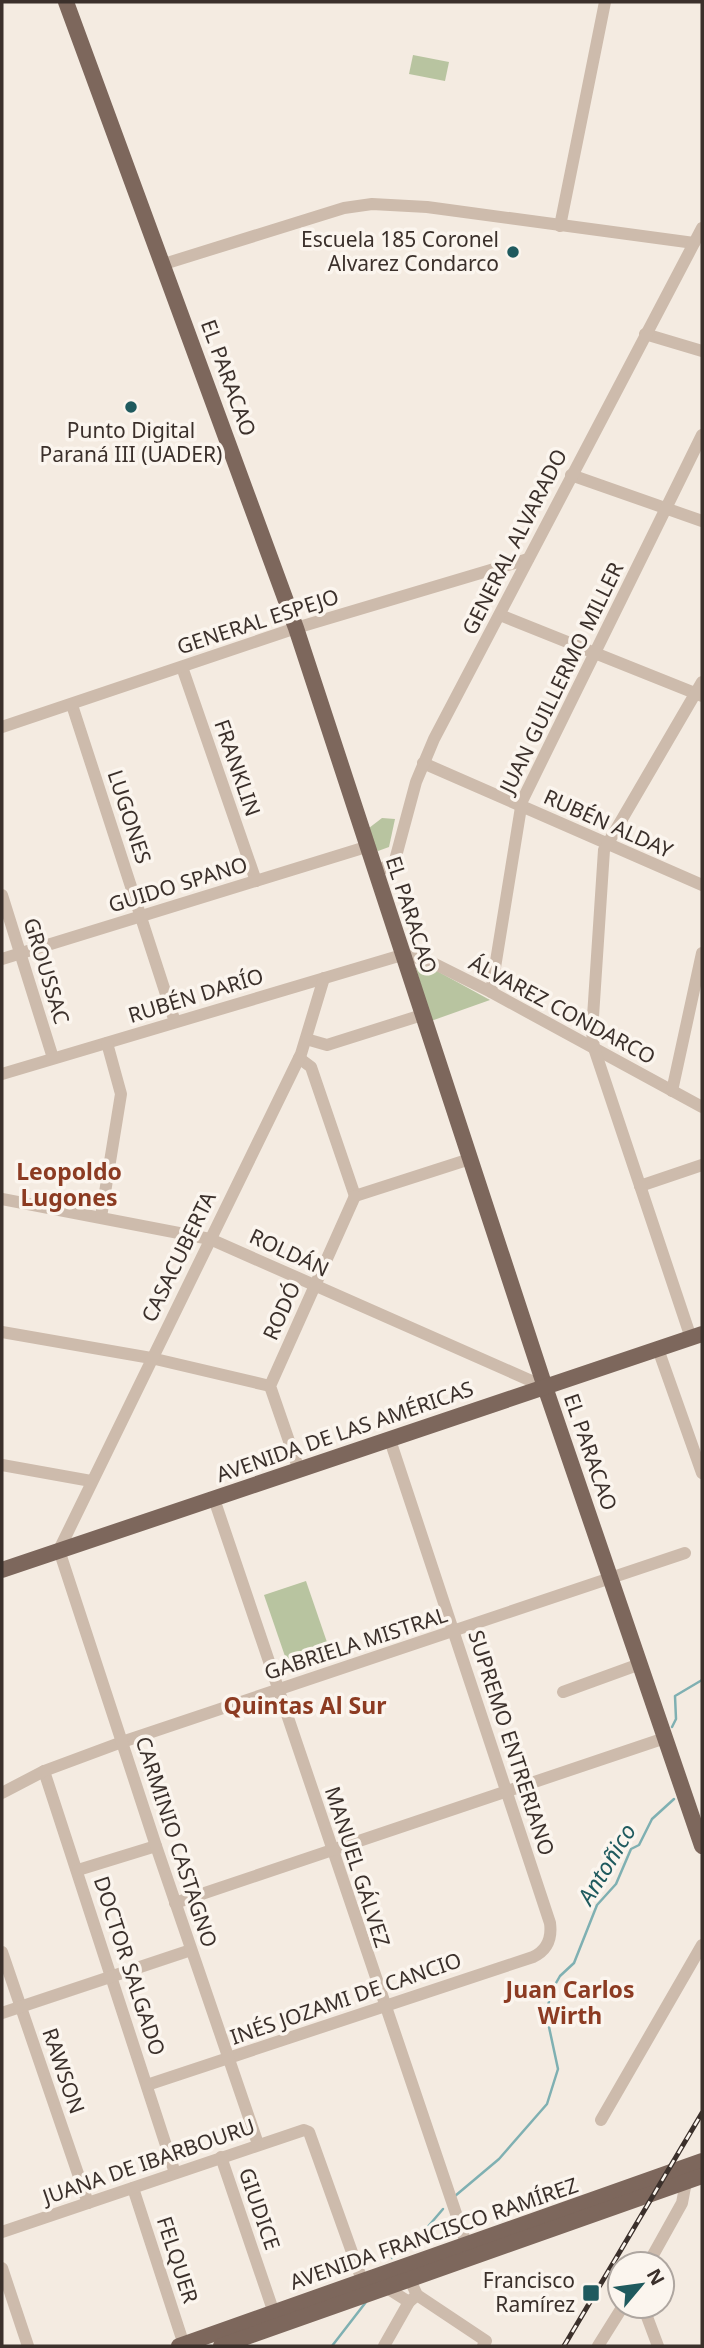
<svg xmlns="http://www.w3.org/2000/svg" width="704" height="2348" font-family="'Noto Sans',sans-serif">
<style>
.green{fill:#b8c4a0}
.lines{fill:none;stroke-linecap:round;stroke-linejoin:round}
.stream{stroke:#7fb0b2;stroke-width:2.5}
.minor{stroke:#cdbbac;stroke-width:12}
.major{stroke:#7d675c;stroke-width:16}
.rail-casing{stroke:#3b302b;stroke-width:5}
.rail{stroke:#fbf5ee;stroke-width:2.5;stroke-dasharray:8;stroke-linecap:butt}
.poi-dot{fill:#1f5a5e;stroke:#fbf5ee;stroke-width:2.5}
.labels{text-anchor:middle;stroke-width:7;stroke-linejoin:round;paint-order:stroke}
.poi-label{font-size:21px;fill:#3b302b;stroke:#fbf5ee;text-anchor:end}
.street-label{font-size:21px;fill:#3b302b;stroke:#fbf5ee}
.neighbourhood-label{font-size:23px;font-weight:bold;fill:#8c3b22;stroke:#fbf5ee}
.water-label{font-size:23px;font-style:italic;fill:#1f5a5e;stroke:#fbf5ee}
</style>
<rect width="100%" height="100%" fill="#f4ebe1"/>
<!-- green -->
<g class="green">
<polygon points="413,55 449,62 445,81 409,74"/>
<polygon points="382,818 395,819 389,847 378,851 374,848 369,828"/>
<polygon points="426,965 490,1000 431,1021 416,968"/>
<polygon points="306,1581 330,1651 288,1665 264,1595"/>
</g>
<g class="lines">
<!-- stream -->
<g class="stream">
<polyline points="672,1727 676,1719 675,1696 702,1680"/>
<polyline points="455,2196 499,2159 547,2104 558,2069 546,2013 552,1990 560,1976 574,1963 597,1905 616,1884 631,1849 639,1845 652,1819 674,1799"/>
<polyline points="392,2258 414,2243 443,2209"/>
<polyline points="332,2346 366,2302"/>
</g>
<!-- minor -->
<g class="minor">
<polyline points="560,226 605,2"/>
<polyline points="164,264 344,208 372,204 427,207 694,243"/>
<polyline points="645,334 702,351"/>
<polyline points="571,475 702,521"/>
<polyline points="500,615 702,696"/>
<polyline points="182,667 256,881"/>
<polyline points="72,705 175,1022"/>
<polyline points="2,727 296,628 528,559"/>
<polyline points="423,763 702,885"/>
<polyline points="375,874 395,860 416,782 434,739 702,228"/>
<polyline points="2,895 53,1058"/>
<polyline points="2,959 366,847"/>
<polyline points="491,992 522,801 702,435"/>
<polyline points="306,1039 327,1045 422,1015"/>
<polyline points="299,1058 311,1067 355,1196"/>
<polyline points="2,1074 402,955 425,959 491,992 702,1107"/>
<polyline points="672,1091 702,953"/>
<polyline points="640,1186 702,1165"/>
<polyline points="355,1196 470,1159"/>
<polyline points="2,1199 210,1239 545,1387"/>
<polyline points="101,1217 121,1094 107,1043"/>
<polyline points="2,1332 151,1358 270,1386"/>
<polyline points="691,1338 594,1048 592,1032 604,850 702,682"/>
<polyline points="658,1349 702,1473"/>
<polyline points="2,1465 91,1481"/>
<polyline points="299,1470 270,1386 355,1196"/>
<polyline points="214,1499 467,2246"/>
<polyline points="563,1692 640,1664"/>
<polyline points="44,1771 175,2173"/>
<polyline points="2,1793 44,1771 122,1742 685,1553"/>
<polyline points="78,1870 156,1846"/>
<polyline points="175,1903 665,1738"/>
<polyline points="2,1952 88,2203"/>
<polyline points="2,2013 191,1950"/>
<path d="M147 2085 533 1957C548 1950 552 1938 550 1923L390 1440"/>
<polyline points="601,2120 702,1945"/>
<polyline points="258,2144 156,1846 59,1550 301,1054 324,978"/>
<polyline points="221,2157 274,2313"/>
<polyline points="133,2188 184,2345"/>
<polyline points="2,2232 304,2130 309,2132 363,2283"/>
<polyline points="648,2264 682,2203 686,2182"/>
<polyline points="2,2268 28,2346"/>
<polyline points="410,2280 417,2295 486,2341 483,2346"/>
<polyline points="387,2288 409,2302"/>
<polyline points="643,2306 658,2346"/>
<polyline points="384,2346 409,2302 417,2295"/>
<polyline points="598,2346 623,2306"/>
</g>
<!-- major -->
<g class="major">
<polyline points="66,2 296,628 545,1387 702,1846"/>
<polyline points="2,1570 702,1334"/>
<polyline points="179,2346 702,2161"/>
<polyline points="221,2346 702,2176"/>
</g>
<defs>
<polyline id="rail" points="564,2346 702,2113"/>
</defs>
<!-- rail casing -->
<use href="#rail" class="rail-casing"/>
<!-- rail -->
<use href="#rail" class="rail"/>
</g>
<!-- markers -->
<g class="poi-dot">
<circle cx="513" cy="252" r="7"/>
<circle cx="131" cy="407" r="7"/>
<rect x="582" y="2284" width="18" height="18" rx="3.5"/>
</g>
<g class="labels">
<!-- poi labels -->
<g class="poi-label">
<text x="499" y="247">Escuela 185 Coronel<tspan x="499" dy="24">Alvarez Condarco</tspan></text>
<text x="131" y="438" text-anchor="middle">Punto Digital<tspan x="131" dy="24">Paraná III (UADER)</tspan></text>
<text x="575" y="2288">Francisco<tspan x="575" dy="24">Ramírez</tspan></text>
</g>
<!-- street labels -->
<g class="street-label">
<text transform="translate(228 378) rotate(70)" y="7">EL PARACAO</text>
<text transform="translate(515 542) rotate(-63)" y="7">GENERAL ALVARADO</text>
<text transform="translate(258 622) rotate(-18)" y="7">GENERAL ESPEJO</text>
<text transform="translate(562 678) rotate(-64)" y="7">JUAN GUILLERMO MILLER</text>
<text transform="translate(237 768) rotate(71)" y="7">FRANKLIN</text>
<text transform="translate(129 817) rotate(72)" y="7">LUGONES</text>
<text transform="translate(608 824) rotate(24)" y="7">RUBÉN ALDAY</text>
<text transform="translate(178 885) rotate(-17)" y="7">GUIDO SPANO</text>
<text transform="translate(411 915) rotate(72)" y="7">EL PARACAO</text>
<text transform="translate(46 971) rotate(73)" y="7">GROUSSAC</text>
<text transform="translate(196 996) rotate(-17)" y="7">RUBÉN DARÍO</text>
<text transform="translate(562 1010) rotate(28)" y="7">ÁLVAREZ CONDARCO</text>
<text transform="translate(289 1253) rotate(25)" y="7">ROLDÁN</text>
<text transform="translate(179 1257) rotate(-64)" y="7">CASACUBERTA</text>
<text transform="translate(282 1311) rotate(-66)" y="7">RODÓ</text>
<text transform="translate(345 1432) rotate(-19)" y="7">AVENIDA DE LAS AMÉRICAS</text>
<text transform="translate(590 1452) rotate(71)" y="7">EL PARACAO</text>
<text transform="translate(356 1644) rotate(-18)" y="7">GABRIELA MISTRAL</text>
<text transform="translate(511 1743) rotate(72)" y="7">SUPREMO ENTRERIANO</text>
<text transform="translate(176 1842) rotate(72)" y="7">CARMINIO CASTAGNO</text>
<text transform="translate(357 1867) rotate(72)" y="7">MANUEL GÁLVEZ</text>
<text transform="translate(129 1966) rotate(72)" y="7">DOCTOR SALGADO</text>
<text transform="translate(346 1999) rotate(-19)" y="7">INÉS JOZAMI DE CANCIO</text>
<text transform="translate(63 2071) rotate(71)" y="7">RAWSON</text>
<text transform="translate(149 2162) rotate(-19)" y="7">JUANA DE IBARBOURU</text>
<text transform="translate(259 2209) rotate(71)" y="7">GIUDICE</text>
<text transform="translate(434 2234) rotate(-19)" y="7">AVENIDA FRANCISCO RAMÍREZ</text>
<text transform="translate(177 2260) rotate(72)" y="7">FELQUER</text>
</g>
<!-- neighbourhood labels -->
<g class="neighbourhood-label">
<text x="69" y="1180">Leopoldo<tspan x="69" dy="26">Lugones</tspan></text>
<text x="305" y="1714">Quintas Al Sur</text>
<text x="570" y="1998">Juan Carlos<tspan x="570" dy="26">Wirth</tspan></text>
</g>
<!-- water labels -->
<g class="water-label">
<text transform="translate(607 1864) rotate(-59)" y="8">Antoñico</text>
</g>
</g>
<!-- border -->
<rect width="704" height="2348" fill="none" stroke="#3b302b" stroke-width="7"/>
<!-- north arrow -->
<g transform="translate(641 2285) rotate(61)"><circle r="33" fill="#fbf5ee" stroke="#aea6a0" stroke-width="2"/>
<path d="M0-5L12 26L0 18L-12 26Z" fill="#1f5a5e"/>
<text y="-10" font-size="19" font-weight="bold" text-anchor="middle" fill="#3b302b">N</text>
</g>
</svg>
